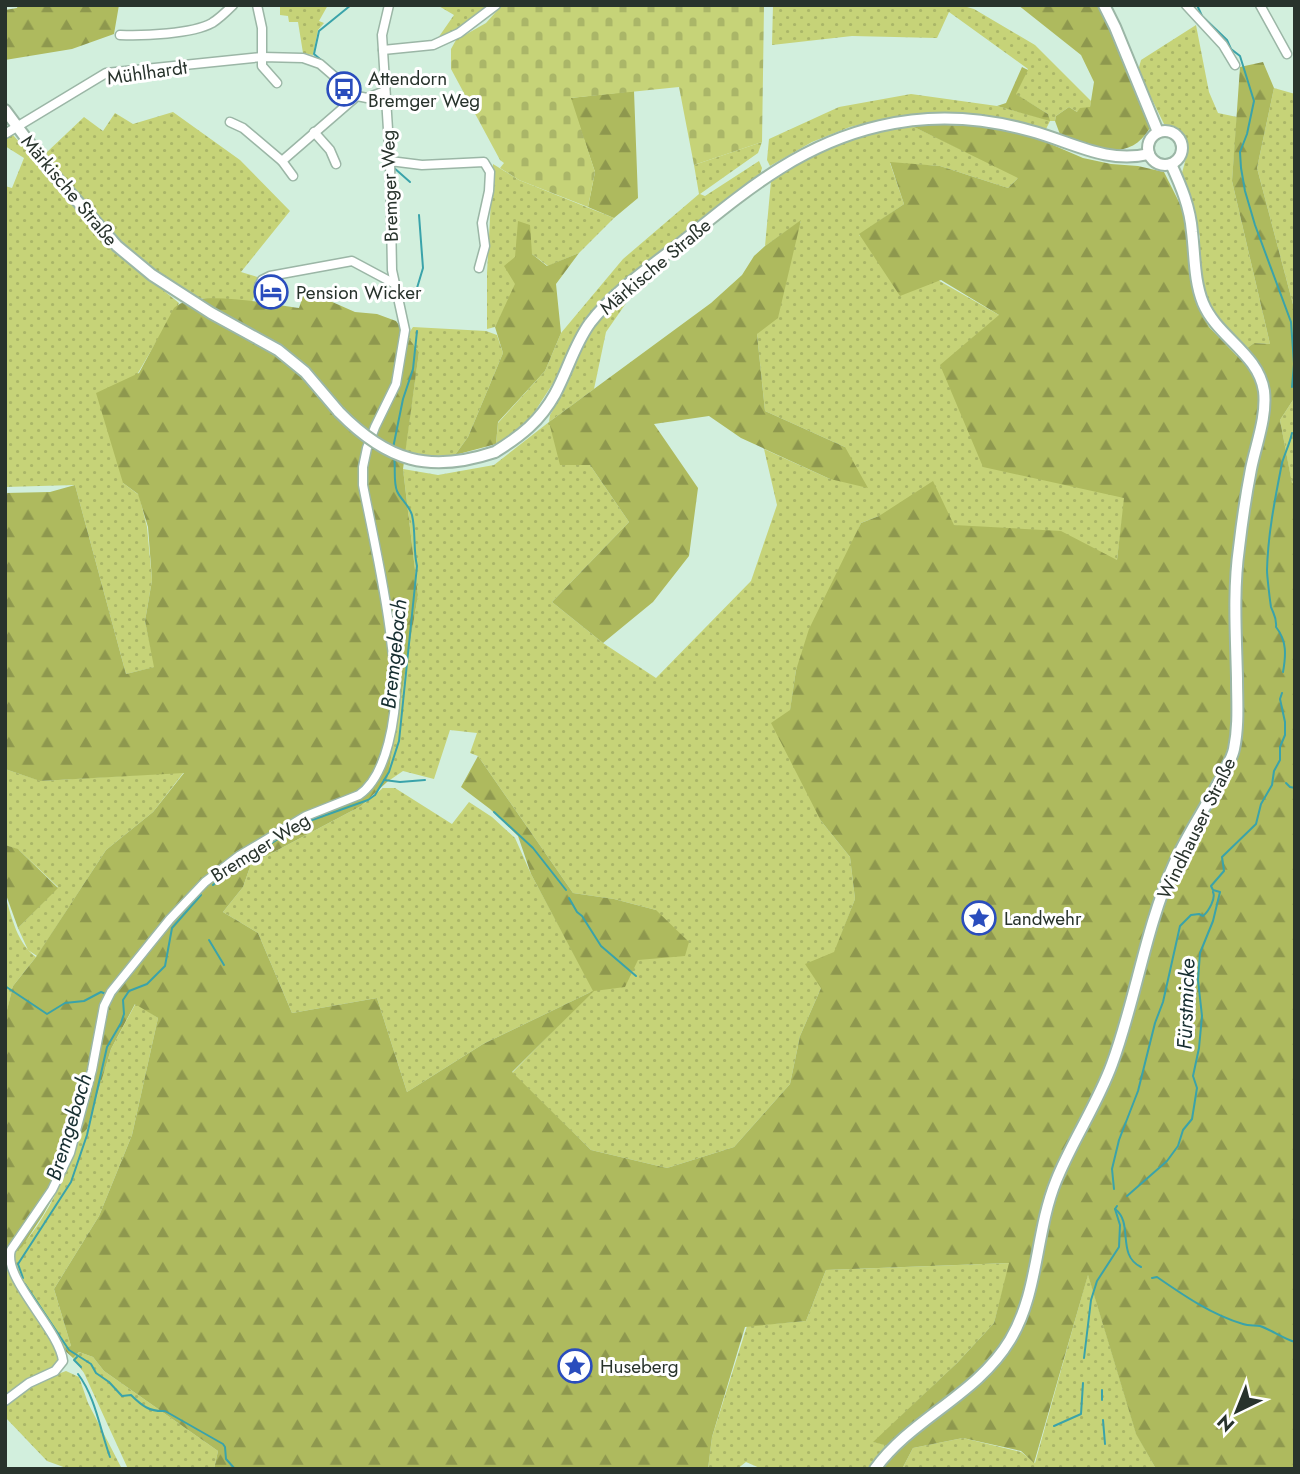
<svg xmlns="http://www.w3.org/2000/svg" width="1300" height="1474" font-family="Jost,sans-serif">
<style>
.grass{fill:url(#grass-dots)}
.forest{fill:url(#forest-firs)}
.cemetery{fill:url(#cemetery-stones)}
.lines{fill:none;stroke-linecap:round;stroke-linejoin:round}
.stream{stroke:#3aa3aa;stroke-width:2}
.street-casing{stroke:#9bb6a6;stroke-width:11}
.secondary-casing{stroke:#9bb6a6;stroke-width:14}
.street{stroke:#fff;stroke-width:8}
.secondary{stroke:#fff;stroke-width:10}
.secondary-bridge-casing{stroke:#9bb6a6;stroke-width:14;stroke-linecap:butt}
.secondary-bridge{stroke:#fff;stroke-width:10}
.labels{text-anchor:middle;stroke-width:6;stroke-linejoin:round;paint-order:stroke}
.street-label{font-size:19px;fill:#28332c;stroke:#fff}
.poi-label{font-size:19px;fill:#28332c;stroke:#fff;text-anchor:start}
.water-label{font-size:21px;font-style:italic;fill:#162e30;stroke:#fff}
</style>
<defs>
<pattern id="grass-dots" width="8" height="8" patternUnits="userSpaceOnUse" patternTransform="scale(1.75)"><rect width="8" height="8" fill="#c6d378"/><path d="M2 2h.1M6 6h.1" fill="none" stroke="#aab668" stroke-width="1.8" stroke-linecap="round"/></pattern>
<pattern id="forest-firs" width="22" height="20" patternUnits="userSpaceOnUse" patternTransform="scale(1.75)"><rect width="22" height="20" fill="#aeba5e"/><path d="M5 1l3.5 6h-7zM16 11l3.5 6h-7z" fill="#8e984e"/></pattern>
<pattern id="cemetery-stones" width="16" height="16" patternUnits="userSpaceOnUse" patternTransform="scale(1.75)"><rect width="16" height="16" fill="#c6d378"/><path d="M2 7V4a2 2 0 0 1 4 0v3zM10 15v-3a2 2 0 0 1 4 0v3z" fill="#aab668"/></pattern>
</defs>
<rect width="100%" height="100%" fill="#d2efdd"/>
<g class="grass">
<path d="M280,5H328L319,21L324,23L318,30L313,55L303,53L298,22H289L288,16L280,15Z"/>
<path d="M437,5H489L464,26L438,38L454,15Z"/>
<path d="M773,5H960L974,9L1035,45L1091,101L1090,108L1077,112L1069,107L1056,116L1055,121H1050L1045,131L937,113L892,117L850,127L812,142L770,166L767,160L769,139L839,107L911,94L997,106L1049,120L1048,114L1015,94L1028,69L949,12L937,38L852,36L772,45Z"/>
<path d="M1196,25L1209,92L1218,113L1237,117L1232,181L1270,344L1254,343L1248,348L1223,325L1205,299L1200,278V237L1192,201L1182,173L1188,150L1186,141L1180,132L1164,124L1138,71L1141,60Z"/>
<path d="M1274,88L1295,94V312L1257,168Z"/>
<path d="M173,112L240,160L290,211L241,272L261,278L252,302L196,298L153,270L117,240L79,198L46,153L84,117L103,131L115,113L133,124Z"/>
<path d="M908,124L1019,177L1008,188L940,166L890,163L904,204L859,235L999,315L1125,498L1117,560L954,525L879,516L861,523L796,670L790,711L821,821L850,857L855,899L821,988L800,1036L790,1084L734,1147L667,1168L591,1150L512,1073L591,992L483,1044L407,1092L377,998L292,1013L258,933L223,912L243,887L251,864L361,806L383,788H395L452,824L469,802L492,817L515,838L531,874L594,991L656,910L614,899L573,893L478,756L470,753L477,733L450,730L434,779L403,771L387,782L418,595L403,469L438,475L494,465L549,422L550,415L567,385L588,335L601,317L638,286L606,332L594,389L549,422L590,465L629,522L552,602L603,643L656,678L751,581L777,505L764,449L830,479L845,447L765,411L757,334L801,221L765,246L771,181C811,148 858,136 908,124Z"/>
<path d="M13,135L112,249L179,303L138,373L123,483L139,495L147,527L152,580L145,621L155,667L126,674L75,485L5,487V186L12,188L24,158L5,146V139Z"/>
<path d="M762,142L758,153L700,194L705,196L759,161L762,168L760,175L711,212L583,325L557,377L532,416L514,432L496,444L498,423L545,371L561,333L623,259L699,194L694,165Z"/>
<path d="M493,164L519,180L614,218L579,253L548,266L532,254L495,327L487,329V273Z"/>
<path d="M413,327L486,331L497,335L503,353L468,437L455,455L430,456L405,451L419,352L407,336Z"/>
<path d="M1295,397V483L1292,484L1280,420Z"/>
<path d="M5,769L41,781L184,772L153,812L106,850L37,956L28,950L18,928L58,887L19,850L5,845Z"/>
<path d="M5,895C12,918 17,943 36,957L13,986L7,1011L5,1010Z"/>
<path d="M136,1003L158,1018L132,1135L99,1216L54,1289L71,1346L62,1348L17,1276L12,1255C33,1237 50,1207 61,1182C69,1164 72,1142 87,1129L111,1049Z"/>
<path d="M1010,1263L994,1323L957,1363L874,1442L886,1445L867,1469H762L746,1462L737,1469H708L712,1437L747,1326L806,1321L826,1270Z"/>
<path d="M8,1268L56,1349L58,1361L52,1368L5,1398V1270Z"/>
<path d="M1088,1274L1136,1433L1156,1469H902L913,1448L963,1438L1021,1452L1035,1463Z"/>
<path d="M79,1352L93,1357L104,1371L218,1451L214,1469H128L84,1373L73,1358Z"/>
<path d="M66,1371L79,1377L88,1403L122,1469H69L47,1461L5,1417V1403L30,1384Z"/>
</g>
<g class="forest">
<path d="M18,5H119L114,34L72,49L5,60V10L17,8Z"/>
<path d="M1018,5H1100L1111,27L1150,128C1128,164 1095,148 1061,137L1055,121L1056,116L1069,107L1077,112L1080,108L1090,107L1094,82L1081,55Z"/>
<path d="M1263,62L1274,88L1257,168L1295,312V397L1280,420L1292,483H1295V1469H1156L1136,1434L1088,1275L1034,1463L1021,1451L963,1438L913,1448L902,1469H878L892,1447L873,1442L957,1363L994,1323L1009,1263L826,1270L806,1321L745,1327L712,1437L708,1469H214L218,1451L104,1371L93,1357L79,1352L73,1358L62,1348L71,1346L54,1289L99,1216L132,1135L158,1018L135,1004L111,1049L87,1129L79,1137L61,1183L43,1215L22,1247L12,1255L5,1270V1010H7L13,986L36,957L106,850L153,812L184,773L40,781L5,769V493L50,492L75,485L126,674L154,667L145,621L152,580L148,527L138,494L123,483L96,393L139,373L174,308C193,288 272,304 299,308L305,290L355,312L377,314L396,321L419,352L403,469L418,595L387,782L361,806L251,864L243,887L223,912L258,933L292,1013L377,998L407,1092L483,1044L593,991L531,874L518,836L490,809L461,787L478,756L573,893L614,899L656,910L689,942L685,956L638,960L625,987L594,991L512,1072L591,1150L667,1168L734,1147L790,1084L800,1036L821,988L805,964L834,952L855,899L850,857L821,821L771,723L790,710L796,670L809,629L861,523L879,516L933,481L954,525L1061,531L1117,560L1124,498L983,467L940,365L999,315L941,280L900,296L859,234L904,204L890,162L940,166L1008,188L1018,178L908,124L985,126L1039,139L1083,158L1111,164L1138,166L1164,172L1184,212L1195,300L1209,327L1237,356L1254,343L1270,344L1232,181L1240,67Z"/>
<path d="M1022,67L1028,70L1016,94L1048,114L1050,121L997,106L1006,103Z"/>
<path d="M634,91L638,198L614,218L588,207L595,172L570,98Z"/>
<path d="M801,220L778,318L757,334L765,411L845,447L868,488L830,479L741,438L709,416L654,424L698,488L689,556L653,602L603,643L552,602L629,522L590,465H560L549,422L711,303L742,275L754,256L765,246Z"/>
<path d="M518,221L530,225L532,254L547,266L579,253L556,284L561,333L545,371L498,422L496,444L455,455L468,437L503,353L495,327L515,284L504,266L515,257Z"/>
<path d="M5,845L18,849L58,888L18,928L5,892Z"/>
</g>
<path class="cemetery" d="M502,5H764L762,142L694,165L679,87L571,98L595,172L588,207L519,180L500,168L504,163L500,160L451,69V49L456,40L486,23Z"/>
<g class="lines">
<g class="stream">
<path d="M1197,5L1202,16L1227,40L1231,49L1240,56L1254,101L1247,134L1240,152L1241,168L1245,191L1255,225L1291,322L1294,364L1292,387"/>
<path d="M351,85L314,54L319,31L351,5"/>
<path d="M393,167L410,182"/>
<path d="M414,298L423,268L419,215"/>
<path d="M393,448L403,399L413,369L417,331"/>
<path d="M1283,672C1286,655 1287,641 1276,627C1277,618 1274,615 1271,607C1270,601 1267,576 1267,570C1268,533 1275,499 1282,463C1285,453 1290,443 1292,433"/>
<path d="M384,780L400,782L425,780"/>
<path d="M1286,783L1290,787L1295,788"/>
<path d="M494,812L533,848L566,890"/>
<path d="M213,885L230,870L301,824L368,800L375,795L389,772L399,741L417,566C413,549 416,532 412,515C409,505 401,500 397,491C393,481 396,467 394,457"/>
<path d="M569,898L577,912L582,916L601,946L636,976"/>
<path d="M209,940L224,965"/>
<path d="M5,986L47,1014L65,1003L84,1001L101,992L106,994"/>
<path d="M1114,1189L1112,1169L1119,1140L1138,1091L1155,1023L1163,1002L1180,926L1191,915L1199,914L1203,916C1209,911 1216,898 1213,892"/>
<path d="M1127,1196L1167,1161L1178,1146L1183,1130L1192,1119L1197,1088L1193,1076L1199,1048L1202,1016L1198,980L1200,953L1213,921L1220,892L1213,890L1211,886L1224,871L1222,857L1256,824L1261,804L1272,785L1274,771L1280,760V747L1285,735V722L1280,699L1282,693"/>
<path d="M1115,1209C1134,1223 1116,1255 1141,1267"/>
<path d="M23,1278L18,1264L71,1182L87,1135L107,1047L121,1023L124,1014L123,1000L129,991L147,984L165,966L172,928L201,895"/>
<path d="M1152,1278L1157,1277C1183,1295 1212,1315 1243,1324C1249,1326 1255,1325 1260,1326C1272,1330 1282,1338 1295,1342"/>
<path d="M25,1284L69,1350L91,1364L96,1373L109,1382L122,1396L131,1395C142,1406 150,1412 165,1411L223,1444L225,1447L226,1459L235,1469"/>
<path d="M77,1357L74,1360L81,1367"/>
<path d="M1084,1358L1091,1300L1097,1281L1119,1247L1120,1225L1115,1209L1117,1206"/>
<path d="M78,1374C96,1398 100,1430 110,1457"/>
<path d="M1102,1390V1400"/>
<path d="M1103,1420L1105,1444"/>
<path d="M1054,1426L1081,1414L1083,1383"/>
</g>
<defs>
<g id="street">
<path d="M257,5L262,28V66L277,83"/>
<path d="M1186,5L1223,45L1235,65"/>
<path d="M1260,5L1287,54"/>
<path d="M120,35C143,36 192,34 212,23C220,18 227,11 233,5"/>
<path d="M383,50L433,45L459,33L496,5"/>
<path d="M230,122L243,128L282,161L357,96"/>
<path d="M314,132L330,150L336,164"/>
<path d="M5,134L106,73L262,57L303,58L320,64L357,96L367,98L385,91"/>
<path d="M282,161L293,176"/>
<path d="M390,161L422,165L484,162L490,172L489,191L482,223L485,246L479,268"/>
<path d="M268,287L259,286L262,280L270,276L352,261L395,284"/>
<path d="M5,1401L29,1383L55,1371L63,1361C59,1329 2,1278 11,1250L52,1190L70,1153L92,1070L104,1006L111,992L170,919L205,882L239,856L306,816L359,795C388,775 396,715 396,681C396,667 392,653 391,639C385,587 373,536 363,485V467L367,448L375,427L396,384L405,330L392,270L390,161L382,35L389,5"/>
</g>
<g id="secondary">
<path d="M1104,5L1115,27L1158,132"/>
<path d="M5,110L48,168L117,246L152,275L211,313L278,350L305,372L339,412"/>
<circle cx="1165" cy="148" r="17"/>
<path d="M495,452C521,436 540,421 555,394C568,370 574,345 590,323C613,293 647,269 677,246C742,194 797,145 880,126C930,114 982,117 1031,131C1072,142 1106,164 1149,154"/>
<path d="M875,1469C912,1418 977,1395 1010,1340C1039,1292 1035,1233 1056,1181C1072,1141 1097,1105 1112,1064C1136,999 1145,929 1174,864C1187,834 1207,806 1222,776C1226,767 1232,759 1234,749C1239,725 1237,702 1237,678C1236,635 1233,590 1239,548C1242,522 1246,495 1251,469C1256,444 1267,417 1264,391C1258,353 1217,337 1203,303C1194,281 1195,256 1192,232C1190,207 1181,186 1171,164"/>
</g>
</defs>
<use href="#street" class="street-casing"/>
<use href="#secondary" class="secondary-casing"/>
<use href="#street" class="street"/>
<use href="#secondary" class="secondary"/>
<defs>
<path id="secondary-bridge" d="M339,412C387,461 429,474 495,452"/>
</defs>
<use href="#secondary-bridge" class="secondary-bridge-casing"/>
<use href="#secondary-bridge" class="secondary-bridge"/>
</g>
<defs>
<symbol id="bus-ring" viewBox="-11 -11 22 22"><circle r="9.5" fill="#fff" stroke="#2a4dbd" stroke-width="1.5"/><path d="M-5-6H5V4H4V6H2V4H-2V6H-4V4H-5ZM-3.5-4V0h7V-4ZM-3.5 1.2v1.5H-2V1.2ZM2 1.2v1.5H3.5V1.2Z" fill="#2a4dbd"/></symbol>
<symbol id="hotel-ring" viewBox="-11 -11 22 22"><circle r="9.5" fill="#fff" stroke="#2a4dbd" stroke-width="1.5"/><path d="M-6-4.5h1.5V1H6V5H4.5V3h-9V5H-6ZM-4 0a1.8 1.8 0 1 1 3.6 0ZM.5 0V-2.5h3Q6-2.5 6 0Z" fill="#2a4dbd"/></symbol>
<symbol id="sight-ring" viewBox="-11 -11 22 22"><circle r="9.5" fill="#fff" stroke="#2a4dbd" stroke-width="1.5"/><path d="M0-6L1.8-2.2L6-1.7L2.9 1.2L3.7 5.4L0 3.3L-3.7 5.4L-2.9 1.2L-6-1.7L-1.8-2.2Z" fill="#2a4dbd"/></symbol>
</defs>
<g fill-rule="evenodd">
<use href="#bus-ring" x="325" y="70" width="38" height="38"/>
<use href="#hotel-ring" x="252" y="273" width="38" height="38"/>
<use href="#sight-ring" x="960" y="899" width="38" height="38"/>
<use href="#sight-ring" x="556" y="1347" width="38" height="38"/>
</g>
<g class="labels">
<g class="street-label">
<text transform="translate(147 72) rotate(-8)" y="7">Mühlhardt</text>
<text transform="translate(389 186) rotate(-92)" y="7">Bremger Weg</text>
<text transform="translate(70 190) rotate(50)" y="7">Märkische Straße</text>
<text transform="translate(655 266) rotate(-40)" y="7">Märkische Straße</text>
<text transform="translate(1196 828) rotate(-64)" y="7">Windhauser Straße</text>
<text transform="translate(260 847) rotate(-32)" y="7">Bremger Weg</text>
</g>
<g class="poi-label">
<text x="368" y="85">Attendorn<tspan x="368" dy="22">Bremger Weg</tspan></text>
<text x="296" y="299">Pension Wicker</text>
<text x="1004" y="925">Landwehr</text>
<text x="600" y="1373">Huseberg</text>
</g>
<g class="water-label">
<text transform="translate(394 654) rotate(-84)" y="7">Bremgebach</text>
<text transform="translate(1186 1004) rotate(-88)" y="7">Fürstmicke</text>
<text transform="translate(69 1127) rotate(-73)" y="7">Bremgebach</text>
</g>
</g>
<rect width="1300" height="1474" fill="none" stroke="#28332c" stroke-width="14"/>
<g transform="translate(1237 1411) rotate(223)" stroke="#ffffff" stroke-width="5" paint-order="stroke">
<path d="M0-5L12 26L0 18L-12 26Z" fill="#28332c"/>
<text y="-10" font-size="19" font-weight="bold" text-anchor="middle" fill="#28332c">N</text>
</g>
</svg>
